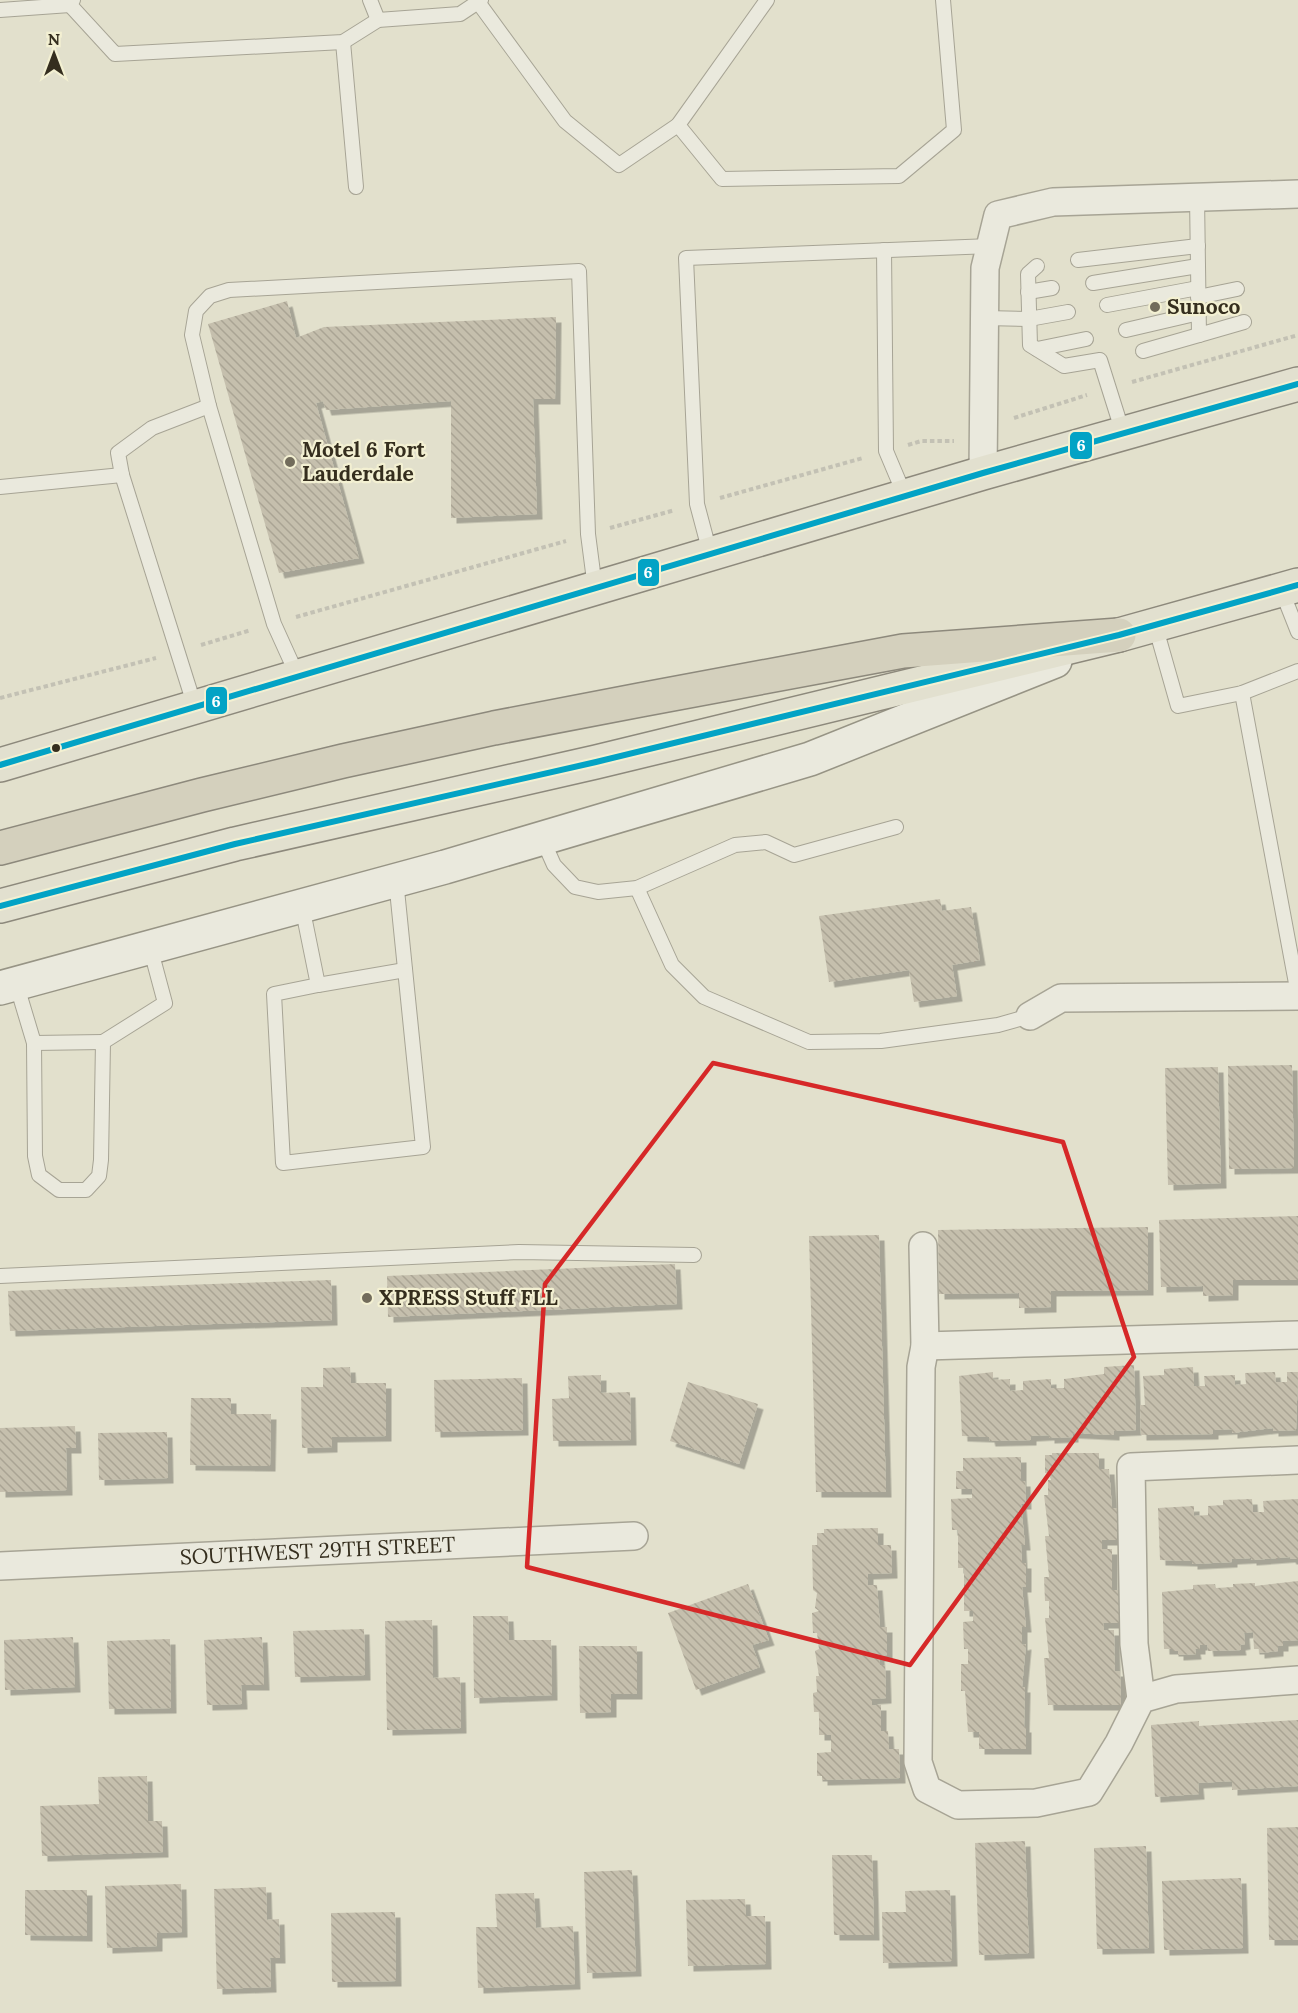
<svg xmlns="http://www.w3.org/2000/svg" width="1298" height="2013" font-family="Lora,serif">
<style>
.building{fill:url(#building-back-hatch);filter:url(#shadow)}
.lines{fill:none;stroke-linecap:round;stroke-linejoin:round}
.service-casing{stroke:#a7a495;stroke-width:16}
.minor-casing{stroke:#a7a495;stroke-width:30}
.secondary-casing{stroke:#979485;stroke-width:36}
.primary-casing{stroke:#8d897c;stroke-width:36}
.motorway-casing{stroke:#8d897c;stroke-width:36}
.path{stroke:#c3c1b4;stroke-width:4;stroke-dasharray:4.5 3;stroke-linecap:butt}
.service{stroke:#eae9dd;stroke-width:14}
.minor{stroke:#eae9dd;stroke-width:27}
.secondary{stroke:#eae9dd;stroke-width:33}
.primary{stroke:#e2e0cf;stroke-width:33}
.motorway{stroke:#d4d0bd;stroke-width:33}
.bus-1-casing{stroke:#f3f0d2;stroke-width:10}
.bus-1{stroke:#03a3c5;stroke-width:6}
.marked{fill:none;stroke:#d62828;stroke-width:4.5;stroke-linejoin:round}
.poi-dot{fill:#726c5b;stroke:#f3f0d2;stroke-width:2}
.bus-dot{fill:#352e1e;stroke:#f3f0d2;stroke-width:2}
.labels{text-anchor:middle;stroke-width:4.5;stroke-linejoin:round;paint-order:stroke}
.poi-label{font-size:21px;font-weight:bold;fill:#352e1e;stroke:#f3f0d2;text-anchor:start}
.street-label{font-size:21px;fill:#352e1e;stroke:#f3f0d2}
.line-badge{stroke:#f3f0d2;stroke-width:2}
.badge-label{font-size:16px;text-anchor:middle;font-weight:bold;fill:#fff}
</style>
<defs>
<pattern id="building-back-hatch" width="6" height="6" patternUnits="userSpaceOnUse" patternTransform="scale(1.5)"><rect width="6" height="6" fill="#c5bfad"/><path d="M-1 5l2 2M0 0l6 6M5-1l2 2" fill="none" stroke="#aaa494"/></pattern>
<filter id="shadow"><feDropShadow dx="5.5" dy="5.5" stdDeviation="0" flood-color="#0004"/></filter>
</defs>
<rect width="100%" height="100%" fill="#e2e0cc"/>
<g class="building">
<path d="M287,301L296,338L324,327L556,317L555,399H533L537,514L451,518V401L326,410L323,401L316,403L359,558L279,573L208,324Z"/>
<path d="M940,899L942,911L971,907L980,960L952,965L957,996L914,1002L909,970L829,982L819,916Z"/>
<path d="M1292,1065L1294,1168L1229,1169L1228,1066Z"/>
<path d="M1218,1067L1221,1183L1168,1185L1165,1068Z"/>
<path d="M1298,1216V1280H1233V1295L1203,1296V1286L1161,1287L1159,1220Z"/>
<path d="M1148,1227V1290L1051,1291V1307L1019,1308V1293L939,1294L938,1230Z"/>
<path d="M879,1235L886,1492H816L809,1236Z"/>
<path d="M675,1264L677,1304L388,1317L387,1276Z"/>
<path d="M331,1280L332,1320L10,1331L8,1291Z"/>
<path d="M1134,1365L1136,1430L1114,1431V1435L1073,1433V1437L1049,1438V1435L1031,1436V1440L990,1441L989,1437L962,1436L959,1376L993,1372V1380L1010,1379V1391L1023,1390V1381L1051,1379V1388H1064V1379L1104,1374V1367Z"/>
<path d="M350,1367L351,1383H386V1436L332,1437V1447L302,1448L301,1387H323V1368Z"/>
<path d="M1193,1367L1194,1386H1205L1204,1376L1235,1375V1385L1246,1384L1245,1373L1275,1372L1276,1382H1287V1372H1298L1296,1430L1273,1431V1428L1232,1433V1429L1213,1430V1434L1141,1435L1140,1405H1145L1143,1376L1164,1375V1369Z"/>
<path d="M601,1375V1393L630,1392L631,1440L553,1441L552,1399L569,1398L568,1376Z"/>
<path d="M522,1378L523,1430L435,1432L434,1380Z"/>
<path d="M688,1382L758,1404L739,1464L670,1441Z"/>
<path d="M191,1398H231V1414H271L270,1466L190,1465Z"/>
<path d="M75,1426L76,1448H66L67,1490L0,1492V1428Z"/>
<path d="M167,1432L168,1478L99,1480L98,1433Z"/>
<path d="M1052,1453H1099V1469H1109L1112,1508H1117V1540H1102V1549H1112V1590H1119V1623H1103L1104,1630H1114L1115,1671H1120L1121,1705H1048L1044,1658H1049L1045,1618H1049V1601H1045L1044,1577H1049L1045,1536H1049L1044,1495H1048V1480H1051V1473H1045V1455H1052Z"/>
<path d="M1021,1457V1481H1025L1026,1504H1021L1025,1545H1021L1022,1563H1026V1587H1022L1026,1627H1022V1645L1026,1644L1022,1687H1025L1024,1727H1026V1749H979V1732H968L965,1691H961V1664H968V1649H964L963,1622L973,1621V1611H964V1568H958V1530H952L951,1499L972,1498V1489H956V1471H963V1458Z"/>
<path d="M1252,1499L1253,1512H1264L1263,1501L1298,1499V1559H1291L1290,1557L1251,1560V1558L1232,1559V1562L1192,1564V1561L1160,1560L1158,1508L1194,1506V1516L1208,1515V1506L1223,1505V1500Z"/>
<path d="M878,1528V1545H891L892,1573L868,1574V1585H877L880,1627H887V1655L879,1656L880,1665H885L886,1698L872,1699V1705H881V1731H888L889,1749H899L900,1778L822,1780V1776H817V1753L831,1752V1735H819V1712H814L813,1693L817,1692L816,1676H819L815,1651L819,1649L817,1633H813L812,1613L819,1611L815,1608L817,1593L813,1590L812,1545H817V1533H824V1529Z"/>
<path d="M1298,1581V1640L1283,1641V1646H1278V1651L1259,1653V1649H1254L1253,1632L1244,1633L1245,1644L1240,1645L1241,1650L1208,1651L1207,1645H1200V1649H1195L1196,1654L1178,1655V1651H1173V1649H1164L1162,1592L1193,1589V1585L1215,1584L1216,1588L1233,1587V1584L1255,1583V1586Z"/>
<path d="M748,1584L769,1640L752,1645L760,1667L696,1690L668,1613Z"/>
<path d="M473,1616H508L509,1640H551L552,1695L474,1698Z"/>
<path d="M432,1620L433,1678L460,1677L461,1728L387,1730L385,1621Z"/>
<path d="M364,1629L365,1675L295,1677L293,1631Z"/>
<path d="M73,1637L75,1687L5,1690L4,1640Z"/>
<path d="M262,1637L264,1685H241L242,1704L207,1705L204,1640Z"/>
<path d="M170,1639L171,1708L109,1709L107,1641Z"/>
<path d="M579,1646H637V1694H611V1712L580,1713Z"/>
<path d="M1298,1720V1786L1232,1790V1781L1198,1783L1199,1794L1155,1797L1151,1725L1199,1721V1726Z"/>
<path d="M147,1776L148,1821H162L163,1852L42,1856L40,1806L99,1804L98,1777Z"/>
<path d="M1298,1827V1940H1269L1267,1828Z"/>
<path d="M1025,1841L1029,1953L979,1955L975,1843Z"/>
<path d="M1146,1846L1149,1948L1097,1949L1094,1848Z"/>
<path d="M832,1855H872L874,1935H834Z"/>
<path d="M632,1870L636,1971L587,1973L584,1872Z"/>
<path d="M1241,1878L1243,1948L1164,1950L1162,1881Z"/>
<path d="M181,1884L182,1932L157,1933V1946L107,1948L105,1886Z"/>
<path d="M266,1887L267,1920L279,1919L280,1958H270L271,1987L217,1989L214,1889Z"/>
<path d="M25,1890H87V1936L25,1935Z"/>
<path d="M950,1890L952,1961L883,1963L882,1912H906L905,1891Z"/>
<path d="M534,1893L536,1928L573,1926L575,1984L478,1988L476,1927H497L495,1894Z"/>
<path d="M745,1899L746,1916H765L766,1964L688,1966L686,1900Z"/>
<path d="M395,1912L396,1981L332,1982L331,1913Z"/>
</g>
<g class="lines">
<defs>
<g id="service">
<path d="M370,0L378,20"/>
<path d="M767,0L678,125L722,179L899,176L954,130L943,0"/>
<path d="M478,2L565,121L619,165L678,125"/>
<path d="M70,5L115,54L343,42L378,20L460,14L481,0"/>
<path d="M0,10L70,5L73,0"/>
<path d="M343,42L356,187"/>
<path d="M1197,197L1199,335L1244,322"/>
<path d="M884,250L886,451L905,496"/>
<path d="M1078,260L1198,246"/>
<path d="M1037,266L1028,274L1030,345L1064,366L1100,360L1123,433"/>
<path d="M1093,283L1198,266"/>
<path d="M1028,292L1052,288"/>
<path d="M1198,297L1237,289"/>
<path d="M1107,305L1198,288"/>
<path d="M985,318L1029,319L1068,312"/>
<path d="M1126,330L1199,313"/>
<path d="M1037,349L1086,339"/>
<path d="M1143,351L1199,335"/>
<path d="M0,487L122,475"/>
<path d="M710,553L697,504L686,258L991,246"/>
<path d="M1281,589L1298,632"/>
<path d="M1155,625L1178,706L1242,693L1298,671"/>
<path d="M298,677L274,624L209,406L192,335L196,311L210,296L229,290L579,271L588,534L595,588"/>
<path d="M1242,693L1298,994"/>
<path d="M195,707L122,475L118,453L152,428L209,406"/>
<path d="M542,838L554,865L575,887L598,892L637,888L735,845L766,842L794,855L896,827"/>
<path d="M637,888L672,965L704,997L809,1042L881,1041L998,1025L1030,1016"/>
<path d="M302,906L318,985L274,994L283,1163L423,1147L396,880"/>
<path d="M16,983L34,1043L35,1156L39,1175L59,1190H86L99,1176L101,1160L103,1042L165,1003L150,947"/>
<path d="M318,985L405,970"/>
<path d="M34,1043L103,1042"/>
<path d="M0,1276L519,1252L694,1255"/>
</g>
<g id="minor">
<path d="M983,473L985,268L998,215L1053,202L1298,194"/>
<path d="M1030,1016L1061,998L1298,996"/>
<path d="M923,1246L925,1346L921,1367L918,1762L927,1789L958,1805L1036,1803L1089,1792L1119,1743L1141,1699L1176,1689L1298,1680"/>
<path d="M925,1346L1298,1335"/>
<path id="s1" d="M0,1566L634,1536"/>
<path d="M1141,1699L1134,1644L1131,1467L1298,1460"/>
</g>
<path id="secondary" d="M0,988L445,867L810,759L1055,661"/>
<g id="primary">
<path d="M0,765L983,473L1298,384"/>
<path d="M0,906L235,844L596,762L1119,635L1298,585"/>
</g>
<path id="motorway" d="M0,848L202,795L343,761L494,728L640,700L903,651L1119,635"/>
</defs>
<use href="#service" class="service-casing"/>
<use href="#minor" class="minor-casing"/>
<use href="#secondary" class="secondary-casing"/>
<use href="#primary" class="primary-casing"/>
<use href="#motorway" class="motorway-casing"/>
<g class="path">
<path d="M1132,382L1298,335"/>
<path d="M1014,418L1087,395"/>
<path d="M908,445L921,441H954"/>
<path d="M720,498L863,458"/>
<path d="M610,528L675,510"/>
<path d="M296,617L566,541"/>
<path d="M201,645L251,630"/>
<path d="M0,698L156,658"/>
</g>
<use href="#service" class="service"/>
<use href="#minor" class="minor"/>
<use href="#secondary" class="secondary"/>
<use href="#primary" class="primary"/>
<use href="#motorway" class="motorway"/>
<defs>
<g id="bus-1">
<path d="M0,765L983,473L1298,384"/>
<path d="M0,906L235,844L596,762L1119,635L1298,585"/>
</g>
</defs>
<use href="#bus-1" class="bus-1-casing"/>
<use href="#bus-1" class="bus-1"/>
</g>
<path class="marked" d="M713,1063L1063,1142L1134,1357L910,1665L527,1567L545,1284Z"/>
<g class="poi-dot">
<circle cx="1155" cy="307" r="6"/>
<circle cx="290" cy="462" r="6"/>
<circle cx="367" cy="1298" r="6"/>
</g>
<circle class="bus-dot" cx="56" cy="748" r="5"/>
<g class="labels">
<g class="poi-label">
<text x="1167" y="314">Sunoco</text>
<text x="302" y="457">Motel 6 Fort<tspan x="302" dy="24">Lauderdale</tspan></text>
<text x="379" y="1305">XPRESS Stuff FLL</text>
</g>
<g class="street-label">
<text dy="7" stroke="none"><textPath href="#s1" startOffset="318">SOUTHWEST 29TH STREET</textPath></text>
</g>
</g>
<g class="line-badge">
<rect x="1069" y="431" width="24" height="29" rx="6" fill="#03a3c5"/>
<rect x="637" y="558" width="23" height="29" rx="6" fill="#03a3c5"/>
<rect x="205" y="686" width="23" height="29" rx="6" fill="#03a3c5"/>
</g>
<g class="badge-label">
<text x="1081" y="451">6</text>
<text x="648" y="578">6</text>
<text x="216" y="707">6</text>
</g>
<g transform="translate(54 54)" stroke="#f3f0d2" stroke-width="4.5" paint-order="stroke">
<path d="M0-4.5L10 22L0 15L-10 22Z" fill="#352e1e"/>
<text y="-9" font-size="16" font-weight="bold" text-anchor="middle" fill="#352e1e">N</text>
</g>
</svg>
